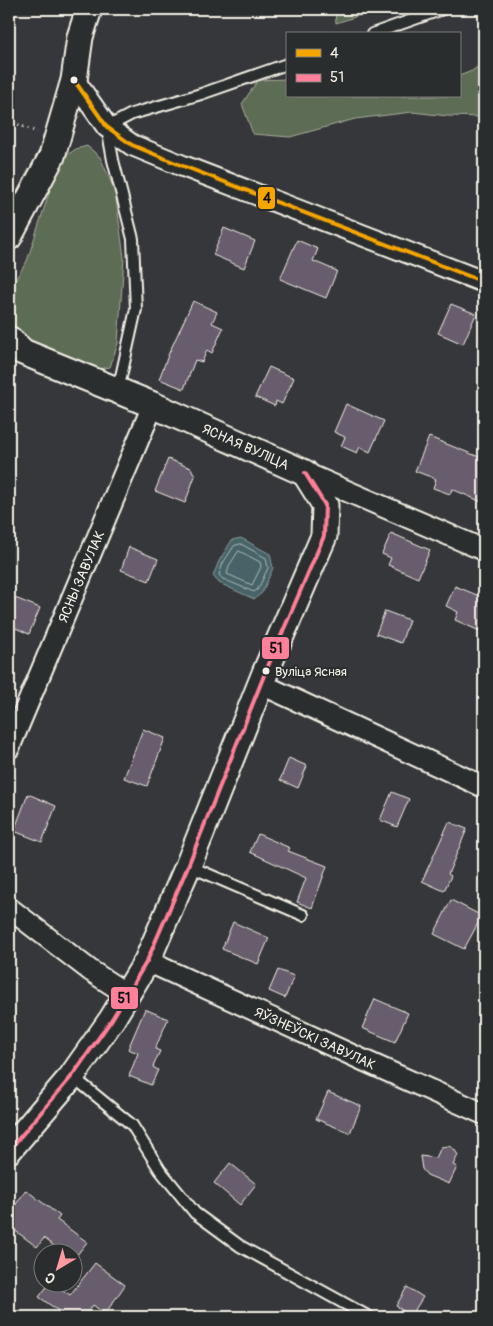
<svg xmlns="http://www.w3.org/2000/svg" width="493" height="1326" font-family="Pangolin,sans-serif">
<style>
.green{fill:#5d6c54;stroke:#a8ae9e}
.water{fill:#466467;stroke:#8c9c9b}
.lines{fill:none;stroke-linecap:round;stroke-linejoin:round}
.shore{stroke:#aeb9b4;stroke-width:1}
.building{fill:#685d6c;stroke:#f4f1e8}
.service-casing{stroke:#f4f1e8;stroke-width:14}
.minor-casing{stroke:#f4f1e8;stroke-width:24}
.tertiary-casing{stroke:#f4f1e8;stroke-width:29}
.path{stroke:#f4f1e8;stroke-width:3;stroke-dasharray:1 4;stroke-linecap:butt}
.service{stroke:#2a2d2e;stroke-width:10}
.minor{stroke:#2a2d2e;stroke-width:20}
.tertiary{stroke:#2a2d2e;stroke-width:25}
.bus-1-casing{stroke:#2a2d2e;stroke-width:8}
.bus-2-casing{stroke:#2a2d2e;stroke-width:8}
.bus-1{stroke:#f7a600;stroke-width:4}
.bus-2{stroke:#ff8098;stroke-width:4}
.bus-dot{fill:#f4f1e8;stroke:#2a2d2e;stroke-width:2}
.labels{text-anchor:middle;stroke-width:4;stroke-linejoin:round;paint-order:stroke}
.bus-label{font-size:13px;fill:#f4f1e8;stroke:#2a2d2e;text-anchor:start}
.street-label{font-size:14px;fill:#f4f1e8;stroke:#2a2d2e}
.line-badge{stroke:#2a2d2e;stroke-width:2}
.pale-badge-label{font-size:14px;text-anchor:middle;font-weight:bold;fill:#111}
</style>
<rect width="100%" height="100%" fill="#36373a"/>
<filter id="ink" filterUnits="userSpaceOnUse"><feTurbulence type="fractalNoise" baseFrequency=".02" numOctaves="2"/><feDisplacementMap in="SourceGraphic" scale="10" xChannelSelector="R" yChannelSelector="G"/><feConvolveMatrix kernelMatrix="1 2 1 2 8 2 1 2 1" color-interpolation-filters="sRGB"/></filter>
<g filter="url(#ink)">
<g class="green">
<path d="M335,9H379L336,23Z"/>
<path d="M484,62V117L448,116L412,112L355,119L290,137L253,134L242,104L258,80L287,79V96H459V76L472,71Z"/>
<path d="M87,146L100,157L115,191L124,258L118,343L110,367L94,370L20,338L10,327L9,319V299L12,285L27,261L51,187L64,157L76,149Z"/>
</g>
<path class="water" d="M241,538L270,554L273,568L262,593L254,599L219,583L213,576L219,561L232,540Z"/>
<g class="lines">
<g class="shore">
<path d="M241,544L266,558L268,568L258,589L254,592L223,579L219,575L223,563L234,546Z"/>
<path d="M239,551L260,562L261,567L252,585L227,574L229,566Z"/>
</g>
</g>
<g class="building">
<path d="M224,228L255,241L244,268L213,255Z"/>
<path d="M297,240L318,249L313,261L337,271L326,298L280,279Z"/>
<path d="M193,301L217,312L212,323L223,328L212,353L207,350L202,362L195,360L184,389L159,379L169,353Z"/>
<path d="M451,304L476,314L463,344L438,333Z"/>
<path d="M269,367L294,378L282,404L276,401L275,406L255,397Z"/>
<path d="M346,404L384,421L370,452L360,447L357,453L341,446L345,437L334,432Z"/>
<path d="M429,437L484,459V503L452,489L450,494L433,488L436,479L415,471Z"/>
<path d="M168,459L191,468L195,476L185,503L155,491Z"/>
<path d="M391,533L430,550L418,578L388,565L391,558L382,554Z"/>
<path d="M129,547L158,559L149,581L121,570Z"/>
<path d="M455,586L484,598V633L455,620L458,612L446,606Z"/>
<path d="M15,598L40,608L29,634L9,625V612Z"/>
<path d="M385,611L409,620L401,643L376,634Z"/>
<path d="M143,729L165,738L147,786L124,778Z"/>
<path d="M289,758L307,766L298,788L280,780Z"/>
<path d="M392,792L409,799L397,827L380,820Z"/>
<path d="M28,794L56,806L42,842L14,831Z"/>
<path d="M449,822L467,829L448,874L451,876L444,891L422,881Z"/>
<path d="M258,834L290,848L288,851L327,866L312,908L297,902L306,878L250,852Z"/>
<path d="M451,900L482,916L464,949L434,934Z"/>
<path d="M233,922L269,938L258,964L222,949Z"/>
<path d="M278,970L294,976L285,998L269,991Z"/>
<path d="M375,999L408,1013L395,1042L362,1028Z"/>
<path d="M145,1009L168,1019L155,1049L160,1051L153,1067L158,1070L151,1085L129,1076L138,1053L128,1049Z"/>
<path d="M328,1092L361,1106L350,1133L316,1119Z"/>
<path d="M449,1146L454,1149L458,1155L453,1165L457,1167L449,1184L427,1175L422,1169L420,1156L436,1158L441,1147Z"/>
<path d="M230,1163L256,1184L240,1205L214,1183Z"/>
<path d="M26,1190L60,1216L57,1220L87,1242L73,1260L72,1254H64L44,1238L37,1247L9,1226V1214Z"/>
<path d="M95,1263L125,1285L105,1314L93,1305L84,1317H67L39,1297L49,1284H54L70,1295Z"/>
<path d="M407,1287L423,1297L411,1316L396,1306Z"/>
</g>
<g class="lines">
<defs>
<g id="service">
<path d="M372,34L443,9"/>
<path d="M118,390L136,309L133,239L113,160L107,127L132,114L201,94L287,64"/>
<path d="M189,866L303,915"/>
<path d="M72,1076L132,1125L160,1170L195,1213L240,1246L369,1317"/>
<path d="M9,1316L11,1317"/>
</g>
<g id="minor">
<path d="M74,80L107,127L132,145L183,166L484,282"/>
<path d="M305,473L484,550"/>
<path d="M261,684L484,787"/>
<path id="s1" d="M9,748L153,405"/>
<path d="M9,908L91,971L128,995"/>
<path id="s2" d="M147,961L365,1061L484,1114"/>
</g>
<g id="tertiary">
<path d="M9,237L52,156L74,80L80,37L89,9"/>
<path id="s3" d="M9,339L23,352L153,405L305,473L325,505L324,536L265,673L188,866L147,961L112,1019L72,1076L9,1150"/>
</g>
</defs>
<use href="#service" class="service-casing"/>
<use href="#minor" class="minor-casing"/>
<use href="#tertiary" class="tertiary-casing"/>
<path class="path" d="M9,121L37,132"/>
<use href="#service" class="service"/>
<use href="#minor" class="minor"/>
<use href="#tertiary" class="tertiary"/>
<defs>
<path id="bus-1" d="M74,80L107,127L132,145L183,166L484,282"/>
<path id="bus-2" d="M9,1150L72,1076L112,1019L147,961L188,866L265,673L324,536L325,505L305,473"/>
</defs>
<use href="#bus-1" class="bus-1-casing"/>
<use href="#bus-2" class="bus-2-casing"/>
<use href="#bus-1" class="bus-1"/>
<use href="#bus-2" class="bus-2"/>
</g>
</g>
<g class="bus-dot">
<circle cx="74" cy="80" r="4.5"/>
<circle cx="266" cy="671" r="4.5"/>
</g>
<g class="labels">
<g class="bus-label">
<text x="275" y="676">Вуліца Ясная</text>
</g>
<g class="street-label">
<text dy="5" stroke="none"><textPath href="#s3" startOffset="261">ЯСНАЯ ВУЛІЦА</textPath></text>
<text dy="5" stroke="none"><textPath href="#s1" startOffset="186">ЯСНЫ ЗАВУЛАК</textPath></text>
<text dy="5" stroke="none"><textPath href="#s2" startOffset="185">ЯЎЗНЕЎСКІ ЗАВУЛАК</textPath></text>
</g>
</g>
<g class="line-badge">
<rect x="257" y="186" width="19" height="24" rx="5" fill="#f7a600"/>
<rect x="261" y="636" width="29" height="24" rx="5" fill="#ff8098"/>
<rect x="110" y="986" width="29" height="24" rx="5" fill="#ff8098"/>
</g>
<g class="pale-badge-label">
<text x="267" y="203">4</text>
<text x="276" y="653">51</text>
<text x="124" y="1003">51</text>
</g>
<rect width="493" height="1326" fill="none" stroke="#2a2d2e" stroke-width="30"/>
<rect x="15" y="15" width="463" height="1296" fill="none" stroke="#f4f1e8" stroke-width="2" filter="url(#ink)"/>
<rect x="286" y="32" width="175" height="65" fill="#2a2d2e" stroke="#7b7b78"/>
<rect x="296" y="49" width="25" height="8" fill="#f7a600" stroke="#7b7b78"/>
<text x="330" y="58" font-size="15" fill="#f4f1e8">4</text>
<rect x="296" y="74" width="25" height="8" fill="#ff8098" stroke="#7b7b78"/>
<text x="330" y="82" font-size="15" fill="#f4f1e8">51</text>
<g transform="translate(58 1268) rotate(218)"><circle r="24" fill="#2a2d2e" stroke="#7b7b78"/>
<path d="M0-4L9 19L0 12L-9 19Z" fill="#ff9aa2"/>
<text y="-8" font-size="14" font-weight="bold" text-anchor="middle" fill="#f4f1e8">С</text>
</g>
</svg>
